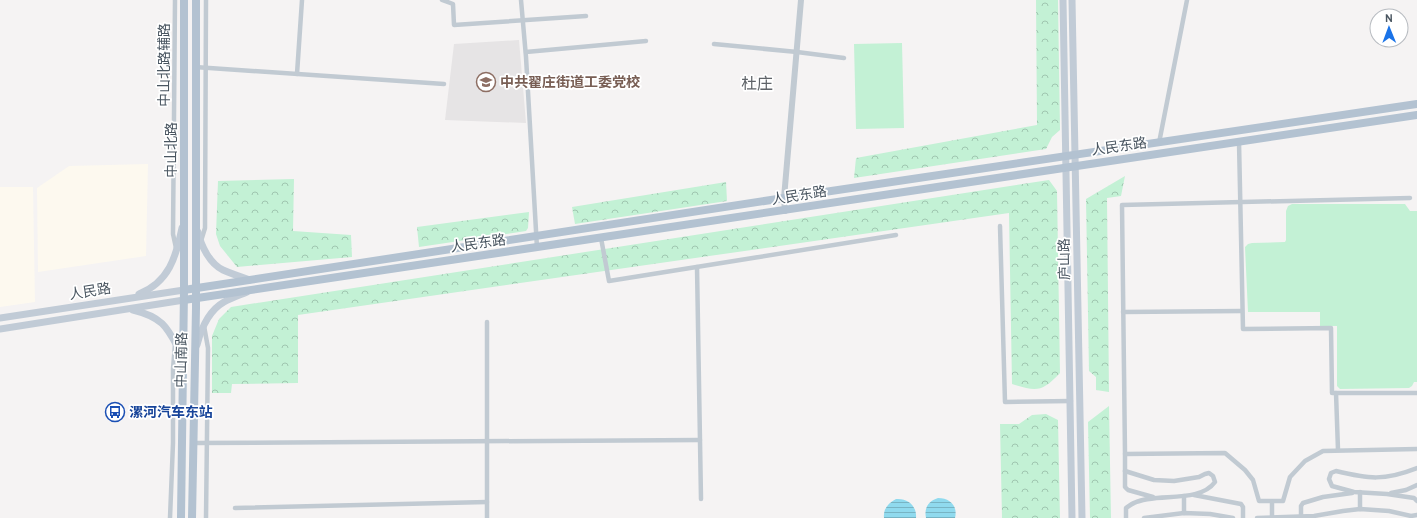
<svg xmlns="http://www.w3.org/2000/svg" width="1417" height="518" font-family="Overpass,'Noto Sans SC',sans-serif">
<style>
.commercial{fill:#fdf9ef}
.education{fill:#e6e4e5}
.grass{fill:#c3f1d5}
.forest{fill:url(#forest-crowns)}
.water{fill:url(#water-rules)}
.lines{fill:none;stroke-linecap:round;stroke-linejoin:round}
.minor{stroke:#c1cad2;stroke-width:4.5}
.tertiary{stroke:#c1cad2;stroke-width:6}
.secondary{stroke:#c1cbd6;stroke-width:7}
.primary{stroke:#b3c2d1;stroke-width:8}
.labels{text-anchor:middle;stroke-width:3.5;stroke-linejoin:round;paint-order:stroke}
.street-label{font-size:14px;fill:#4a5661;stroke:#fff}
.education-label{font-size:14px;font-weight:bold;fill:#785e54;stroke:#fff;text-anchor:start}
.transit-label{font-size:14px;font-weight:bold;fill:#164399;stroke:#fff;text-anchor:start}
.quarter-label{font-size:16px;fill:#5f6368;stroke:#fff}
</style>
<defs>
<pattern id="forest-crowns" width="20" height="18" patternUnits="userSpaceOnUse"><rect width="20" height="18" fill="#c3f1d5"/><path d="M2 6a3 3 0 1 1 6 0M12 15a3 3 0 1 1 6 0" fill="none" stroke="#a0c6b0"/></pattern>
<pattern id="water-rules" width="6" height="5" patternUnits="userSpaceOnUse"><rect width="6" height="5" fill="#90daee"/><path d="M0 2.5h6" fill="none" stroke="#78b4c4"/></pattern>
</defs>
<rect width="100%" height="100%" fill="#f5f3f3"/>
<g class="commercial">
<path d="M148,164L146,256L38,272L37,188L69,166Z"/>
<path d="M0,187H33L35,302L0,307Z"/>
</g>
<path class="education" d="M519,40L526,123L445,120L454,44Z"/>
<g class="grass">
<path d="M902,43L904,128L856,129L854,44Z"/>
<path d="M1292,204H1405L1410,211H1417V382H1414L1412,386L1409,388L1340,389L1337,386V326H1320V312H1248L1245,247L1248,244L1252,243L1285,242L1286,240V211L1288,206Z"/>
</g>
<g class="forest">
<path d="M1036,0H1058L1060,130L1052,137L1046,149L854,178L856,158L1037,125Z"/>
<path d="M1125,176L1121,196L1107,198L1109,392L1096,390V377L1089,371L1086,199Z"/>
<path d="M294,179L293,231L351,235L352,257L237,267L220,246L216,234L218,181Z"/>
<path d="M1049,180L1057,191L1060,373C1042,392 1037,392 1012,384L1009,213L298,315V383L232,384L231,393H212V336L219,319L231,307Z"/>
<path d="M726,182L727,201L575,224L572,207Z"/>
<path d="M529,212L528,228L526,231L419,247L417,227Z"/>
<path d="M1109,406L1111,518H1090L1088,422Z"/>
<path d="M1046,414L1058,420L1060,518H1002L1000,424H1019L1032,415Z"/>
</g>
<g class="water">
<path d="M938,498C950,498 958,506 955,518H926C924,508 928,501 938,498Z"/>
<path d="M896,499C908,498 917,506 916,518H884C883,509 888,503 896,499Z"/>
</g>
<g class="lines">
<g class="minor">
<path d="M175,0L173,234L176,248"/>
<path d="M442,0L453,4L454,25L586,16"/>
<path d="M521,0L526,57L537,248"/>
<path d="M714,44L797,52L844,58"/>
<path d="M526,52L646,41"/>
<path d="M195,67L444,84"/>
<path d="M297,74L302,0"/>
<path d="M1239,142L1243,329L1331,328L1332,393H1336"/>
<path d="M1159,143L1187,0"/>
<path d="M1410,198L1122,205L1125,454L1225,453L1245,470L1253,480L1259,501H1283L1290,477L1305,461L1323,451L1417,449"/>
<path d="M1000,226L1005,402L1071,401"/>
<path d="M601,238L609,281L896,235"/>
<path d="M201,241L205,228L206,0"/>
<path d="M697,267L701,499"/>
<path d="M1123,312L1242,311"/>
<path d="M487,322V518"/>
<path d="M204,326L208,348L206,518"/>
<path d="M193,443L700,440"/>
<path d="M1338,450L1336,393H1417"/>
<path d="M1125,454V487L1128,490L1153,497"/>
<path d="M1417,468C1384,481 1369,479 1336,471L1331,473L1329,479L1332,486L1354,492L1387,494L1414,498L1417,501"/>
<path d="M1125,471L1154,480L1174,481L1199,477L1205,474L1209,473L1213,476L1215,482C1199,504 1156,492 1134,503C1131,504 1128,507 1126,508V518"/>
<path d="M1360,492V509"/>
<path d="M1391,493L1406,490L1417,485"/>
<path d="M1194,495L1241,504L1243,507V518"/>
<path d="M1272,502V518"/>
<path d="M235,508L487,502"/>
<path d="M1184,513V496"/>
<path d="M1301,517V506L1303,503L1323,497L1352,493"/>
<path d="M170,518L173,443V369L175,344"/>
<path d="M1144,518L1184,513L1210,514L1233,518"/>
<path d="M1257,518L1314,516L1343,511L1360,509L1389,511L1411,516L1417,515"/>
</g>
<path class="tertiary" d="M785,211L784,198L801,0"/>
<g class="secondary">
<path d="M1063,0L1072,518"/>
<path d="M1072,0L1082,518"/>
<path d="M198,232C201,246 210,264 223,270C232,274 241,277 250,280"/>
<path d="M139,294C169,282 176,257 182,228"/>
<path d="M133,310C166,318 168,330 183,357"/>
<path d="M0,318L184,290"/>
<path d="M0,329L184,300"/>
<path d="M197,345C201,329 208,311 224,302C231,298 240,295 247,292"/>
</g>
<g class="primary">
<path d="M184,290L784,198L1417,104"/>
<path d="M184,300L1417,115"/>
<path d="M181,518L184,290V0"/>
<path d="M192,518L196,308V0"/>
</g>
</g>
<defs>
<symbol id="school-ring" viewBox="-11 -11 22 22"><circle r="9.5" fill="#fff" stroke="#8d6e63" stroke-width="1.5"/><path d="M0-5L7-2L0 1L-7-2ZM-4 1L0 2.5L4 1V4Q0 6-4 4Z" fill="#8d6e63"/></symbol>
<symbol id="bus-ring" viewBox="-11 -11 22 22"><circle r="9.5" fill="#fff" stroke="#1a4fb4" stroke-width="1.5"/><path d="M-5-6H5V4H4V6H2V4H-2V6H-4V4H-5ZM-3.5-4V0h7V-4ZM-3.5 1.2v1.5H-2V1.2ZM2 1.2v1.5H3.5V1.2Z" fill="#1a4fb4"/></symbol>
</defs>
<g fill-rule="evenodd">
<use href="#school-ring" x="475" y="71" width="22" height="22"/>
<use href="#bus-ring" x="104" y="401" width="22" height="22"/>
</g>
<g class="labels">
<g class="street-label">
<text transform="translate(164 65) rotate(-90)" y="5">中山北路辅路</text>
<text transform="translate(1119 146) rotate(-8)" y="5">人民东路</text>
<text transform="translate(171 150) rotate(-90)" y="5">中山北路</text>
<text transform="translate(799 195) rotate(-9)" y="5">人民东路</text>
<text transform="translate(478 243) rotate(-8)" y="5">人民东路</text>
<text transform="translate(1064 259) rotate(-91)" y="5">庐山路</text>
<text transform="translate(90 291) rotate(-9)" y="5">人民路</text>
<text transform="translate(181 360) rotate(-89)" y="5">中山南路</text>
</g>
<g class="education-label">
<text x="500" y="87">中共翟庄街道工委党校</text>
</g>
<g class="transit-label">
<text x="129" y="417">漯河汽车东站</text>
</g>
<g class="quarter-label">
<text x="757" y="89">杜庄</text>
</g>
</g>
<g transform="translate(1389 28) rotate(359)"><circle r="19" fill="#ffffff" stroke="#b7bbc0"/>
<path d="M0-3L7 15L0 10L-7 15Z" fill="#1a73e8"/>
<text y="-6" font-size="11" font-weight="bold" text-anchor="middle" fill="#4a5661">N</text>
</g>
</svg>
